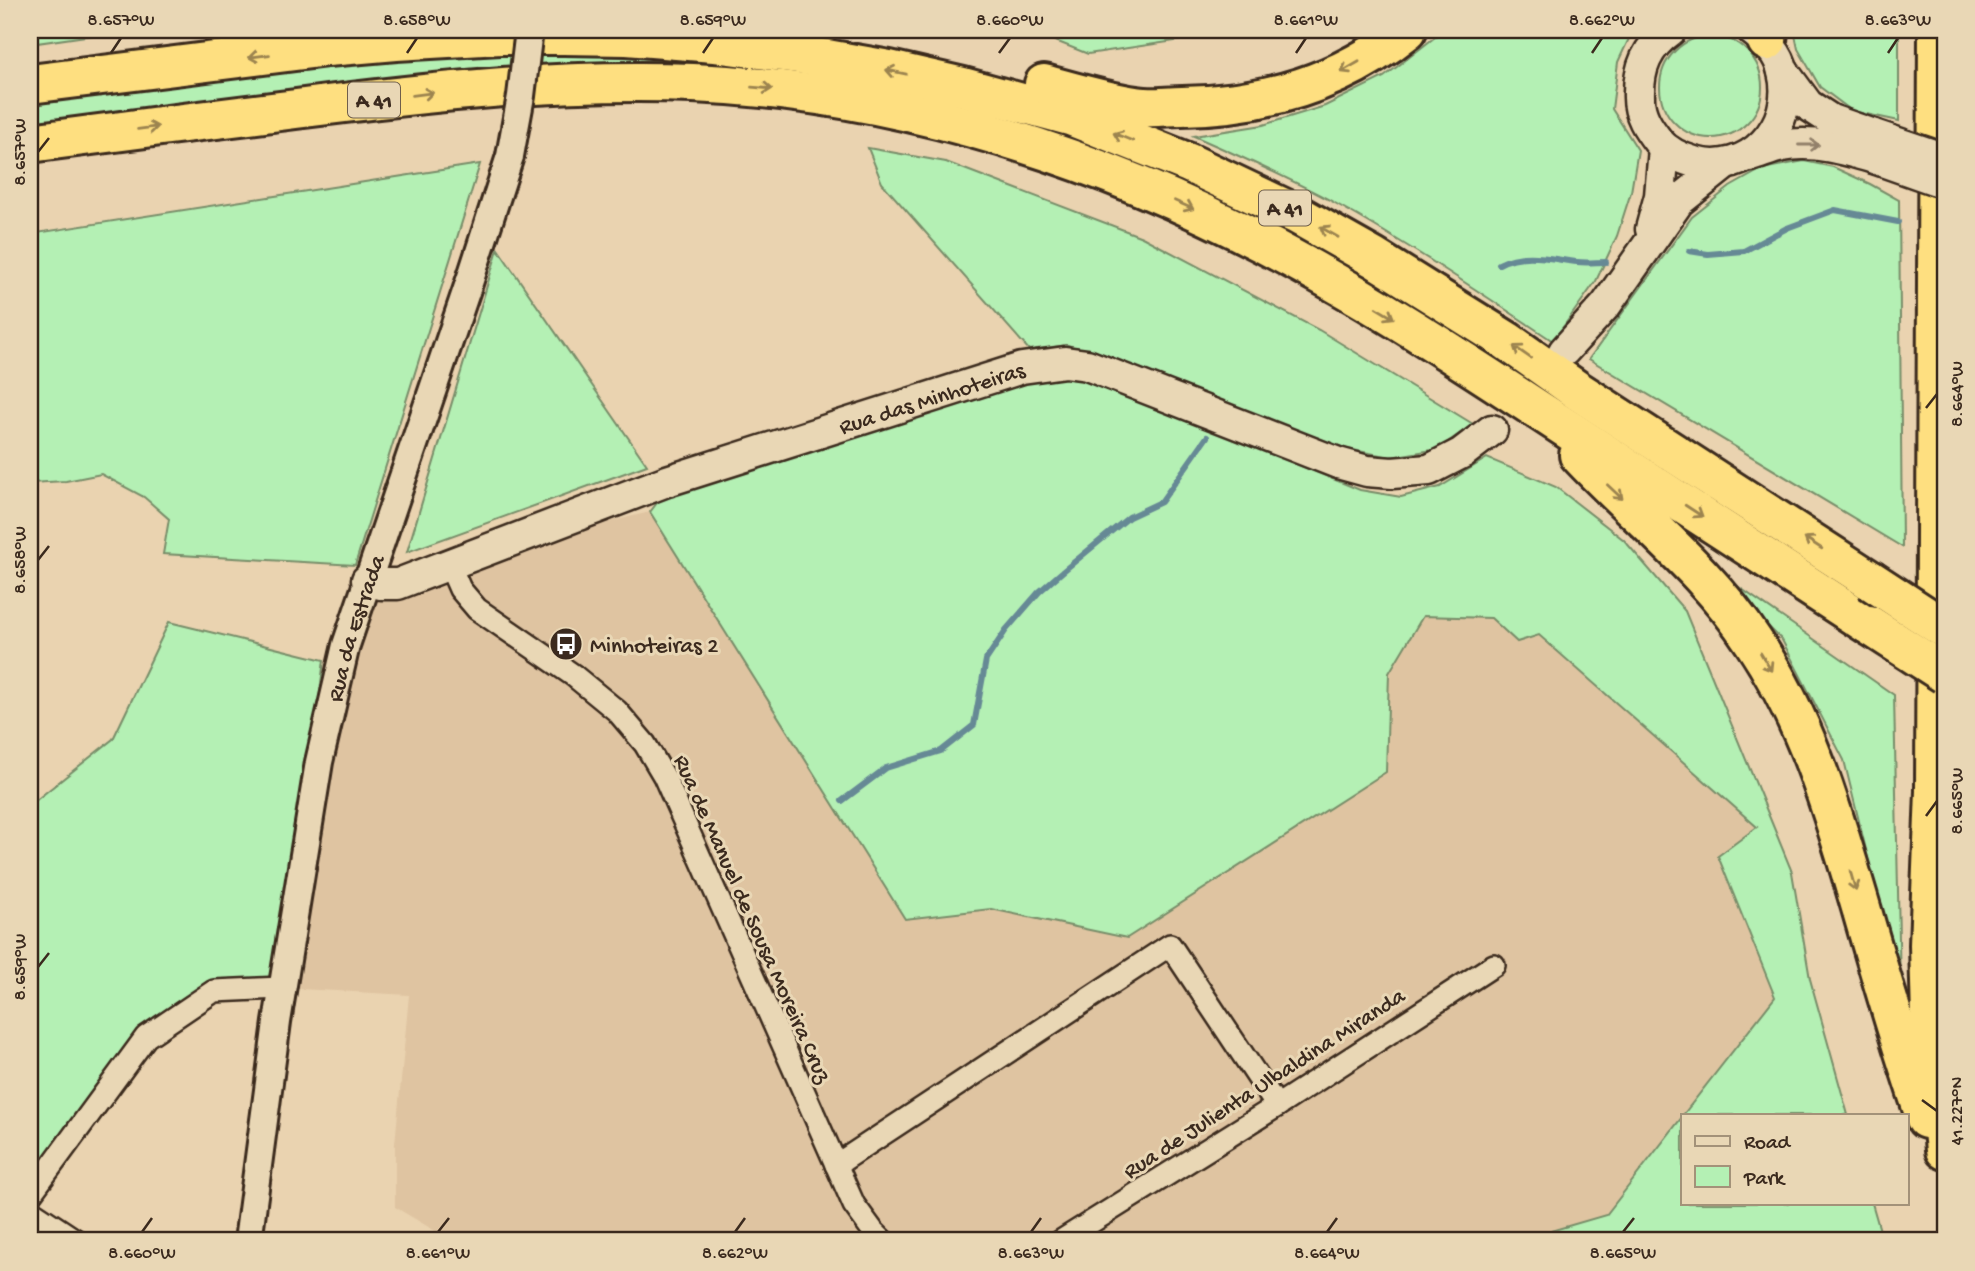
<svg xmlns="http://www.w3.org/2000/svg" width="1975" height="1271" font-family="'Gochi Hand',sans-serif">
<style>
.built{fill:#dfc4a1}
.green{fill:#b4f0b4;stroke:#788d69;stroke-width:2}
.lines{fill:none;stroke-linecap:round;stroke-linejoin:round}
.stream{stroke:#668995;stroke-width:6}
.minor-casing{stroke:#3b2a1e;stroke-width:26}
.tertiary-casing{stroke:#3b2a1e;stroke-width:32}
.secondary-casing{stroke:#3b2a1e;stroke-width:35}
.motorway-casing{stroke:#3b2a1e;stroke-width:44}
.minor{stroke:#e9d7b5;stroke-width:21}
.tertiary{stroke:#e9d7b5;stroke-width:26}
.secondary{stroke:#e9d7b5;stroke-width:30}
.motorway{stroke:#fedf80;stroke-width:38}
.tertiary-bridge-casing{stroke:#3b2a1e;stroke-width:32;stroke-linecap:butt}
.secondary-bridge-casing{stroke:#3b2a1e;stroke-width:35;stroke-linecap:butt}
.motorway-bridge-casing{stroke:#3b2a1e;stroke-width:44;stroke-linecap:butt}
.tertiary-bridge{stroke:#e9d7b5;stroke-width:26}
.secondary-bridge{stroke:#e9d7b5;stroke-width:30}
.motorway-bridge{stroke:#fedf80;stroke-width:38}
.oneway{stroke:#9c844f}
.oneway2{stroke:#92806a}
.ticks{fill:none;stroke:#3b2a1e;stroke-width:2.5}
.labels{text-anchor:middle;stroke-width:6;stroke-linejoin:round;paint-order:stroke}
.shield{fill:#e9d7b5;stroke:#6f5e4b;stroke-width:2}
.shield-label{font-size:21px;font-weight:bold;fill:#3b2a1e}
.street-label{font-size:23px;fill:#3b2a1e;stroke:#e9d7b5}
.poi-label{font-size:23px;fill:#3b2a1e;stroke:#e9d7b5;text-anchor:start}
.neatline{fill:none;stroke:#3b2a1e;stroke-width:2.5}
.ticks-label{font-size:18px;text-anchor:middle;fill:#3b2a1e}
</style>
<rect width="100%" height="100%" fill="#ead3b0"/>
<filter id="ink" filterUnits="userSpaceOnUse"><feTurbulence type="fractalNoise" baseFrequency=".0143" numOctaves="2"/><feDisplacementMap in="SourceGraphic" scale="14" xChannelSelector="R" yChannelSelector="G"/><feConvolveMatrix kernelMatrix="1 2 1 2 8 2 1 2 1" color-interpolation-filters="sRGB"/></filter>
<g filter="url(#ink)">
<path class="built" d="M650,512L905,919L991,909L1127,938L1386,772L1389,673L1423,615L1491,618L1516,642L1539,635L1758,828L1718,856L1775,997L1606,1215L1522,1240L1524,1241H452L395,1207V1144L409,995L282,988L367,580Z"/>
<g class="green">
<path d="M30,30H127L30,44Z"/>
<path d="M1028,30H1191L1195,38L1088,54Z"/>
<path d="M1444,30H1633L1618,62L1612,109L1638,150L1631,192L1617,236L1596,281L1553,341C1481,293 1410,245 1335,203C1289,178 1242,157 1194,136L1263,125L1325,106L1384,77Z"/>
<path d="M1794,30H1899V121L1852,111L1820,87L1798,49Z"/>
<circle cx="1711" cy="87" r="51"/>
<path d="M504,54C596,54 687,56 778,70L632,63L577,64L502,68L399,79L30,125V103L291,70L375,61Z"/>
<path d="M868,148L946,162L1142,237L1319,330L1473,424L1438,449L1391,457L1347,449L1068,345L1029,350L882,183Z"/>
<path d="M1804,161L1833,167L1870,184L1899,200L1902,547L1589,359L1692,217L1730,187L1762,169Z"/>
<path d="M480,164L355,565L163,554L169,519L144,497L101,474L66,481L30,483V234Z"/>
<path d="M498,249L647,465L407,552Z"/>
<path d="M1040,377L1084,378L1360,490L1401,497L1440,487L1487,458L1556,487L1624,540L1685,611L1792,872L1810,979L1848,1115H1683L1775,997L1718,856L1757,827L1539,635L1517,642L1491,618L1423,616L1389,673L1386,772L1127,938L991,909L905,919L650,512L660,499Z"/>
<path d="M1726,578L1894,695L1900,989L1844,760L1782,640L1723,581Z"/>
<path d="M169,622L324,660L282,988L214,991L146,1037L35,1173L30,1170V805L113,739Z"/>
<path d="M1683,1116V1203H1872L1883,1241L1520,1240L1606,1215Z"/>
</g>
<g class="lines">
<g class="stream">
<path d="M1689,251L1708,254L1744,251L1787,228L1835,210L1898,222"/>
<path d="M1499,264C1524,251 1551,259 1577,262C1586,263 1596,262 1606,262"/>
<path d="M842,801L886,768L941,751L974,725L986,660L1006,630L1039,592L1062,572L1129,517L1161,502L1207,437"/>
</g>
<defs>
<g id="minor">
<path d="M449,564L460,589L477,609L573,675L617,711L645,744L664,776L854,1205L873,1231L883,1241"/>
<path d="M836,1165L1170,945L1277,1106"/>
<path d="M30,1195L146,1037L214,991L282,988"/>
<path d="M30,1210L77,1241"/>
<path d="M1061,1241L1277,1106L1494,965"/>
</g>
<g id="tertiary">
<path id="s1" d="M248,1241L277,1022L319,762L346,645L470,280L510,156"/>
</g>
<g id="secondary">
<path d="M1671,30C1647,47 1638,68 1639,98C1639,115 1648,128 1658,141C1667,152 1680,158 1694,162C1748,178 1797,125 1783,72C1779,53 1766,41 1752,30"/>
<path d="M1783,71L1808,105L1831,120L1874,135"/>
<path d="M1751,156C1761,153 1772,148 1782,146C1814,140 1844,149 1874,158"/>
<path d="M1651,229L1660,196L1664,148"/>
<path d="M1564,351L1606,305L1679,201L1724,165"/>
<path id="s2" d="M367,580L381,584H398L667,481L1022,368L1065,362L1087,365L1338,463L1367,471L1392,473L1429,470L1462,453L1492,430"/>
</g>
<g id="motorway">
<path d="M1938,30L1935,791L1929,945L1931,1018L1945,1150"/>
<path d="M1767,41L1768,30"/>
<path d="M30,84L327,47L396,41L500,35H563L627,36L714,43L798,54L889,70L963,87L1073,117L1189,163L1296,214L1374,258L1507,341L1578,391L1870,580"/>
<path d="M1044,84C1074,92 1113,104 1144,107C1156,108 1169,106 1182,106C1266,105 1341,83 1407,30"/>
<path d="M30,143C119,131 207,120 296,109C428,92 560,78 693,83C900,91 1108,159 1289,257C1386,309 1477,370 1569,430C1669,495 1769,560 1869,625"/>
<path d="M1579,455C1637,517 1706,569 1753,641C1809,724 1834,816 1862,911C1882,981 1902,1050 1926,1119"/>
</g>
</defs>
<use href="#minor" class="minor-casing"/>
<use href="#tertiary" class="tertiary-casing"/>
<use href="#secondary" class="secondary-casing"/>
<use href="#motorway" class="motorway-casing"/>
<use href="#minor" class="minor"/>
<use href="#tertiary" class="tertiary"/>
<use href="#secondary" class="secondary"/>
<use href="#motorway" class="motorway"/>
<defs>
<path id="tertiary-bridge" d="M510,156L521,96L529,30"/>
<g id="secondary-bridge">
<path d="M1874,135L1945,159"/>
<path d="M1874,158L1945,183"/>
</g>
<g id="motorway-bridge">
<path d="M1870,580L1945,629"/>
<path d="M1869,625L1945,674"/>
</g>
</defs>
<use href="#tertiary-bridge" class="tertiary-bridge-casing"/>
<use href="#secondary-bridge" class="secondary-bridge-casing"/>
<use href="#motorway-bridge" class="motorway-bridge-casing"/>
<use href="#tertiary-bridge" class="tertiary-bridge"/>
<use href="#secondary-bridge" class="secondary-bridge"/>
<use href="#motorway-bridge" class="motorway-bridge"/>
</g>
<defs><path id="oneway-shaft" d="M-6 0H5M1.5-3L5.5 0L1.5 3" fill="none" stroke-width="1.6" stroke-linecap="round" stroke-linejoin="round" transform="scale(1.75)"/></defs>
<g class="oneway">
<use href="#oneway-shaft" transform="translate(259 56) rotate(173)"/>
<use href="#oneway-shaft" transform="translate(1350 67) rotate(150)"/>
<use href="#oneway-shaft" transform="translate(896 72) rotate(-168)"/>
<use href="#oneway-shaft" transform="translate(762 88) rotate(5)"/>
<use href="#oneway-shaft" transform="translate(423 94) rotate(-7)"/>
<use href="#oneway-shaft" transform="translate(148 128) rotate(-7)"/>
<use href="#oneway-shaft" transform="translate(1123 137) rotate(-158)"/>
<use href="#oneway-shaft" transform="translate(1184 205) rotate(24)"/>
<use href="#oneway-shaft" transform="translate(1329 232) rotate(-150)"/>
<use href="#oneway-shaft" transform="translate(1385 313) rotate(31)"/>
<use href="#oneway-shaft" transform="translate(1522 352) rotate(-145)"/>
<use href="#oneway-shaft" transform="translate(1615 492) rotate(43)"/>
<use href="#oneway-shaft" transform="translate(1694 511) rotate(33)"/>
<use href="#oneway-shaft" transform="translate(1813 543) rotate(-147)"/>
<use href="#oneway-shaft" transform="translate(1766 662) rotate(59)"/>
<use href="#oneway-shaft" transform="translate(1853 881) rotate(74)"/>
</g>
<use class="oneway2" href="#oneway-shaft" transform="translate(1809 145)"/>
</g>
<path class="ticks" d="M111,53L121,38M407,53L417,38M703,53L713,38M999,53L1010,38M1296,53L1306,38M1592,53L1602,38M1888,53L1898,38M38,152L49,138M1926,408L1937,394M38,560L49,546M1926,816L1937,801M38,967L49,953M1922,1100L1937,1111M142,1232L152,1218M438,1232L449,1218M735,1232L745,1218M1031,1232L1041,1218M1327,1232L1337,1218M1623,1232L1634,1218"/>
<defs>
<symbol id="bus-disc" viewBox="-11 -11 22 22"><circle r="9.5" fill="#3b2a1e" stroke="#e9d7b5"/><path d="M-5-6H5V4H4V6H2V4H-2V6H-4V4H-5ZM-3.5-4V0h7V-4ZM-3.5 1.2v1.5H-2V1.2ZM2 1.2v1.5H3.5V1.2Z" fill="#fff"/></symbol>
</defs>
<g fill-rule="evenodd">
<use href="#bus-disc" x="547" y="625" width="38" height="38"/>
</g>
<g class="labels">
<g class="shield">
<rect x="348" y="82.5" width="52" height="35" rx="5"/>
<rect x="1259" y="190.5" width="52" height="35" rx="5"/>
</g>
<g class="shield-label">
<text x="374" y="107">A 41</text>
<text x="1285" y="215">A 41</text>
</g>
<g class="street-label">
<text dy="8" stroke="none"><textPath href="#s2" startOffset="597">Rua das Minhoteiras</textPath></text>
<text dy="8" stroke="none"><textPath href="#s1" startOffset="623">Rua da Estrada</textPath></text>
<text transform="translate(754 918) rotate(66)" y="8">Rua de Manuel de Sousa Moreira Cruz</text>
<text transform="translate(1263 1082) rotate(-33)" y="8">Rua de Julienta Ulbaldina Miranda</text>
</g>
<g class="poi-label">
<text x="590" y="652">Minhoteiras 2</text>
</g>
</g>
<rect width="1975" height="1271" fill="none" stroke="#e9d7b5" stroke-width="77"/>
<rect x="1681" y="1114" width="228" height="91" fill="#e9d7b5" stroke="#a39279" stroke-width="2"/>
<rect x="1695" y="1136" width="35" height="10" fill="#e9d7b5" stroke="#a39279" stroke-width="2"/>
<text x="1744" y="1148" font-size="21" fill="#3b2a1e">Road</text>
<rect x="1695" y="1166" width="35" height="21" fill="#b4f0b4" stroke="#a39279" stroke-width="2"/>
<text x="1744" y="1184" font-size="21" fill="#3b2a1e">Park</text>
<rect x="38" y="38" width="1899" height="1194" class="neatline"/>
<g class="ticks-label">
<text x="121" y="25">8.657°W</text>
<text x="417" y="25">8.658°W</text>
<text x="713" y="25">8.659°W</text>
<text x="1010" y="25">8.660°W</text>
<text x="1306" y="25">8.661°W</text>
<text x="1602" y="25">8.662°W</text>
<text x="1898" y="25">8.663°W</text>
<text transform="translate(19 152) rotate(-90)" y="6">8.657°W</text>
<text transform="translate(1956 394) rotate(-90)" y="6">8.664°W</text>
<text transform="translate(19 560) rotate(-90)" y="6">8.658°W</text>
<text transform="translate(1956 801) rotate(-90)" y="6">8.665°W</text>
<text transform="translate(19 967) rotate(-90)" y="6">8.659°W</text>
<text transform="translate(1956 1111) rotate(-90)" y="6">41.227°N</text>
<text x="142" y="1258">8.660°W</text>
<text x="438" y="1258">8.661°W</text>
<text x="735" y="1258">8.662°W</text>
<text x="1031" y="1258">8.663°W</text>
<text x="1327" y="1258">8.664°W</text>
<text x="1623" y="1258">8.665°W</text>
</g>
</svg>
